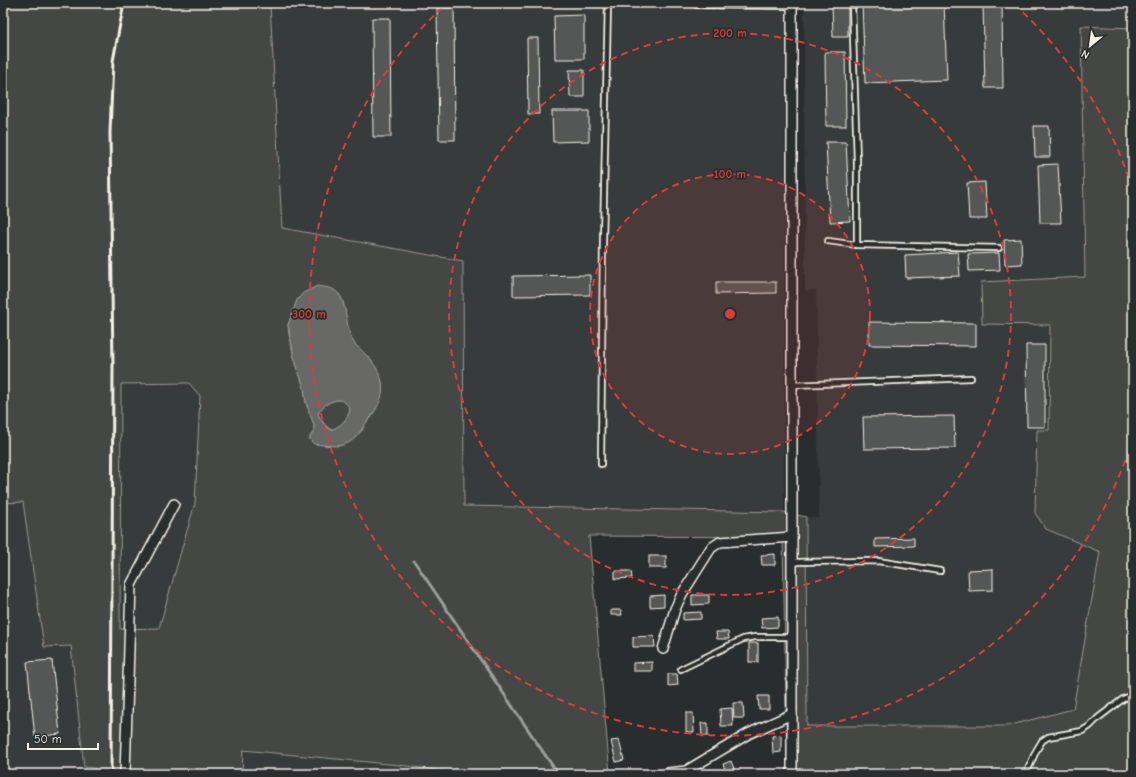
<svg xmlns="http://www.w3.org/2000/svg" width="1136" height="777" font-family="'Comic Neue',sans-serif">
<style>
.built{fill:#373a3a}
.green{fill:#444645;stroke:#9c9c96;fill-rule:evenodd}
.water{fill:#676866;stroke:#9f9f9a;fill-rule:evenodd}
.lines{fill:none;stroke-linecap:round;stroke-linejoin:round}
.stream{stroke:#9f9f9a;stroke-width:3}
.building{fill:#555756;stroke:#f4f1e8}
.lane-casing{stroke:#f4f1e8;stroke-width:8}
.street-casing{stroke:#f4f1e8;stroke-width:12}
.lane{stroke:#2a2d2e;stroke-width:4.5}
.street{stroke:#2a2d2e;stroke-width:9}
.rail{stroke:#f4f1e8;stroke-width:3}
.ring{fill:none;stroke:#d93c3b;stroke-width:2;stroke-dasharray:7 5}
.centre{fill:#d93c3b;stroke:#2a2d2e;stroke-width:2}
.ring-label{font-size:12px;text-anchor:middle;font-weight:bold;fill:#d93c3b;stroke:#2a2d2e;stroke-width:3.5;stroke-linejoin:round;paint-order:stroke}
</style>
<rect width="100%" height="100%" fill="#2a2d2e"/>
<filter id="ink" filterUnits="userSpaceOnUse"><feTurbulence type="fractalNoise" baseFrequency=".025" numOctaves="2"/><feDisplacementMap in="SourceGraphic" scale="8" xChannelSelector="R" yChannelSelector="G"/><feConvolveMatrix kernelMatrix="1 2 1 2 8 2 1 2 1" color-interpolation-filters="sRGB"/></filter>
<g filter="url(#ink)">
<g class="built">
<path d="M270,3H786L784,512L464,506L463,261L282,228Z"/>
<path d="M804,3H1133V28L1081,27L1085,277L981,282L982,324H1050L1049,430H1037L1046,529L1100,551L1074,709L1007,726H807L806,517L819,518L816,290L805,291Z"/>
<path d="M189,383L200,396L195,503L159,629H120L121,384Z"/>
<path d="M23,502L44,647L71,646L84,767L95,768V774H3V503Z"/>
<path d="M242,750L399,765L451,772L456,774H242Z"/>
</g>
<g class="green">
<path d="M3,3H270L282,228L463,261L464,506L784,512L806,517L807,726H1007L1073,709L1100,552L1046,529L1035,513L1037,430H1049L1050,325L982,324L981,282L1085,277L1081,26L1133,28V774H787L783,537L589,536L610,774H456L451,772L399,765L243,750L242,774H95V768L84,767L71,646L44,647L23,502L3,503ZM325,288L332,289L339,294L343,301L345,312L349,333L354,344L372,361L382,382V392L372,417L365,424L362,431L340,446L315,444L310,440V437L314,431V425L306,403L304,388L294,357L289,335L288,325L297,300ZM189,383L200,396L195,503L159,628L120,629L121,384Z"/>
<path d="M337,400H342L349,406L350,410C347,420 341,426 331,430C325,426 322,421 318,414C322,405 328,402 337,400Z"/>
</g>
<path class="water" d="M317,286C321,287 327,287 332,289C349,295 344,329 354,343C357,347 362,350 365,354C373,361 380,372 382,382C385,398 375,412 366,423C360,431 357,439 348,443C338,448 325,445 314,444L310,440V437L314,431V425L306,403L304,388L294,357L288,325L297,300L303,293ZM337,400C344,400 348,404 350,410C347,420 341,426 331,430C325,426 321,421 318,414C322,406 328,402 337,400Z"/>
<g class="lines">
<path class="stream" d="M414,561L558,774"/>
</g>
<g class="building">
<path d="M832,3H848V37H833Z"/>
<path d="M862,3H944L947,80L865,83Z"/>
<path d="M983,3H1002L1003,88H985Z"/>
<path d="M437,8H454L455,140H439Z"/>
<path d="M584,15V59H555L554,16Z"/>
<path d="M372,18H390L391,137H373Z"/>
<path d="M527,38H538L539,114H528Z"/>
<path d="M825,52H845L846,126H826Z"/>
<path d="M569,70H584V97H570Z"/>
<path d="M552,111H589V141L553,142Z"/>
<path d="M1034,126H1049L1050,157H1035Z"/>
<path d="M826,142H846L850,221L830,222Z"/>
<path d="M1058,164L1061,223H1040L1038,165Z"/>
<path d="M985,182L987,219H969L967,183Z"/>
<path d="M1021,239L1022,264L1005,265L1004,240Z"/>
<path d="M958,252L960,276L906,278L905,255Z"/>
<path d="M999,253L1000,270L969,271L968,254Z"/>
<path d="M590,275V295L513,296V276Z"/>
<path d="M716,282H776V293L716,294Z"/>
<path d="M869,322L976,323V346L869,345Z"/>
<path d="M1026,345H1045V427H1027Z"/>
<path d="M954,416L955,448L864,449L863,417Z"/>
<path d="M914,538V546L875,547V539Z"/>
<path d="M775,554V565H762L761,555Z"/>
<rect x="649" y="556" width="17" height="12"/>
<path d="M993,569V590L969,591L968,570Z"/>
<path d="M615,571H631L632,578L615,579Z"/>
<path d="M664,595V606L650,607V596Z"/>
<path d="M692,595H709V604L692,605Z"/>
<path d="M611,610H621L622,615H611Z"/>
<path d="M701,612V619L683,620V613Z"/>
<path d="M778,617V627L762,628L761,618Z"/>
<path d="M716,632H728L729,639H717Z"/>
<path d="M654,636L655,647H633V637Z"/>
<rect x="749" y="643" width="9" height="19"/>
<path d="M52,660L60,734L35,737L27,662Z"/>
<path d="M652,662V671H633V663Z"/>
<path d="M668,674H677L678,685L668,686Z"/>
<path d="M758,696H769V709H759Z"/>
<path d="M733,703H743L744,718H734Z"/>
<path d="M732,708L733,726H721L720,709Z"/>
<path d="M686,713H693L694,732H686Z"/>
<path d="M701,723H708V736H702Z"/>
<path d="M781,735V752L773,753L772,736Z"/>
<path d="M619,740L624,760L616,762L611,741Z"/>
<path d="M731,761L736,774H727L723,764Z"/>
</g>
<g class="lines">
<defs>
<g id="lane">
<path d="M852,3L857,161V245"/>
<path d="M828,241L857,245L999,248"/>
<path d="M793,385L971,378"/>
<path d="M601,464L603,241L608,3"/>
<path d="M792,562L878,561L940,571"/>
<path d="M681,669L743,639L755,637H793"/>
<path d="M1026,774L1036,751L1042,741L1048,737L1082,731L1090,726L1098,718L1123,699L1133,695"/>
</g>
<g id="street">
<path d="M697,3L792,4"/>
<path d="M792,3V774"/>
<path d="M663,649L675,609L682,594L711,548L720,542L792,537"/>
<path d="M668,773L686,771L748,734L792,714"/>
<path d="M125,774L131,585L174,504"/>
</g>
</defs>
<use href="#lane" class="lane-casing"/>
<use href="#street" class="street-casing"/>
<use href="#lane" class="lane"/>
<use href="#street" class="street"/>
<path class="rail" d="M111,774L113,366L110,132L113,61L124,3"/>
</g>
</g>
<circle cx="730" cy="314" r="140" fill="#d93c3b" fill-opacity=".12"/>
<g class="ring">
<circle cx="730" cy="314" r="140"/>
<circle cx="730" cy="314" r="281"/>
<path d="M1133 437A421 421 0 1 1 446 4M1014 4A421 421 0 0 1 1133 191"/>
</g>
<circle cx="730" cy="314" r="6" class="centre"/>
<g class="ring-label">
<text x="730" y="37">200 m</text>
<text x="730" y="178">100 m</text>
<text x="309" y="318">300 m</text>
</g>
<rect width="1136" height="777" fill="none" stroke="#2a2d2e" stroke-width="16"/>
<rect x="8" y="8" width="1120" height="761" fill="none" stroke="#f4f1e8" stroke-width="1.5" filter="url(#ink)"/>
<g transform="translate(1090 46) rotate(209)" stroke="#2a2d2e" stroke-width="3" paint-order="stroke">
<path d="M0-3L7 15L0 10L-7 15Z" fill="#f4f1e8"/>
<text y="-6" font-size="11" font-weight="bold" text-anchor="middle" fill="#f4f1e8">N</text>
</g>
<path d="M28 743v6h70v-6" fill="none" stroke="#f4f1e8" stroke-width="2"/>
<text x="34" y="743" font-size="12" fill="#f4f1e8" stroke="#2a2d2e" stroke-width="3" paint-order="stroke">50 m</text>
</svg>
